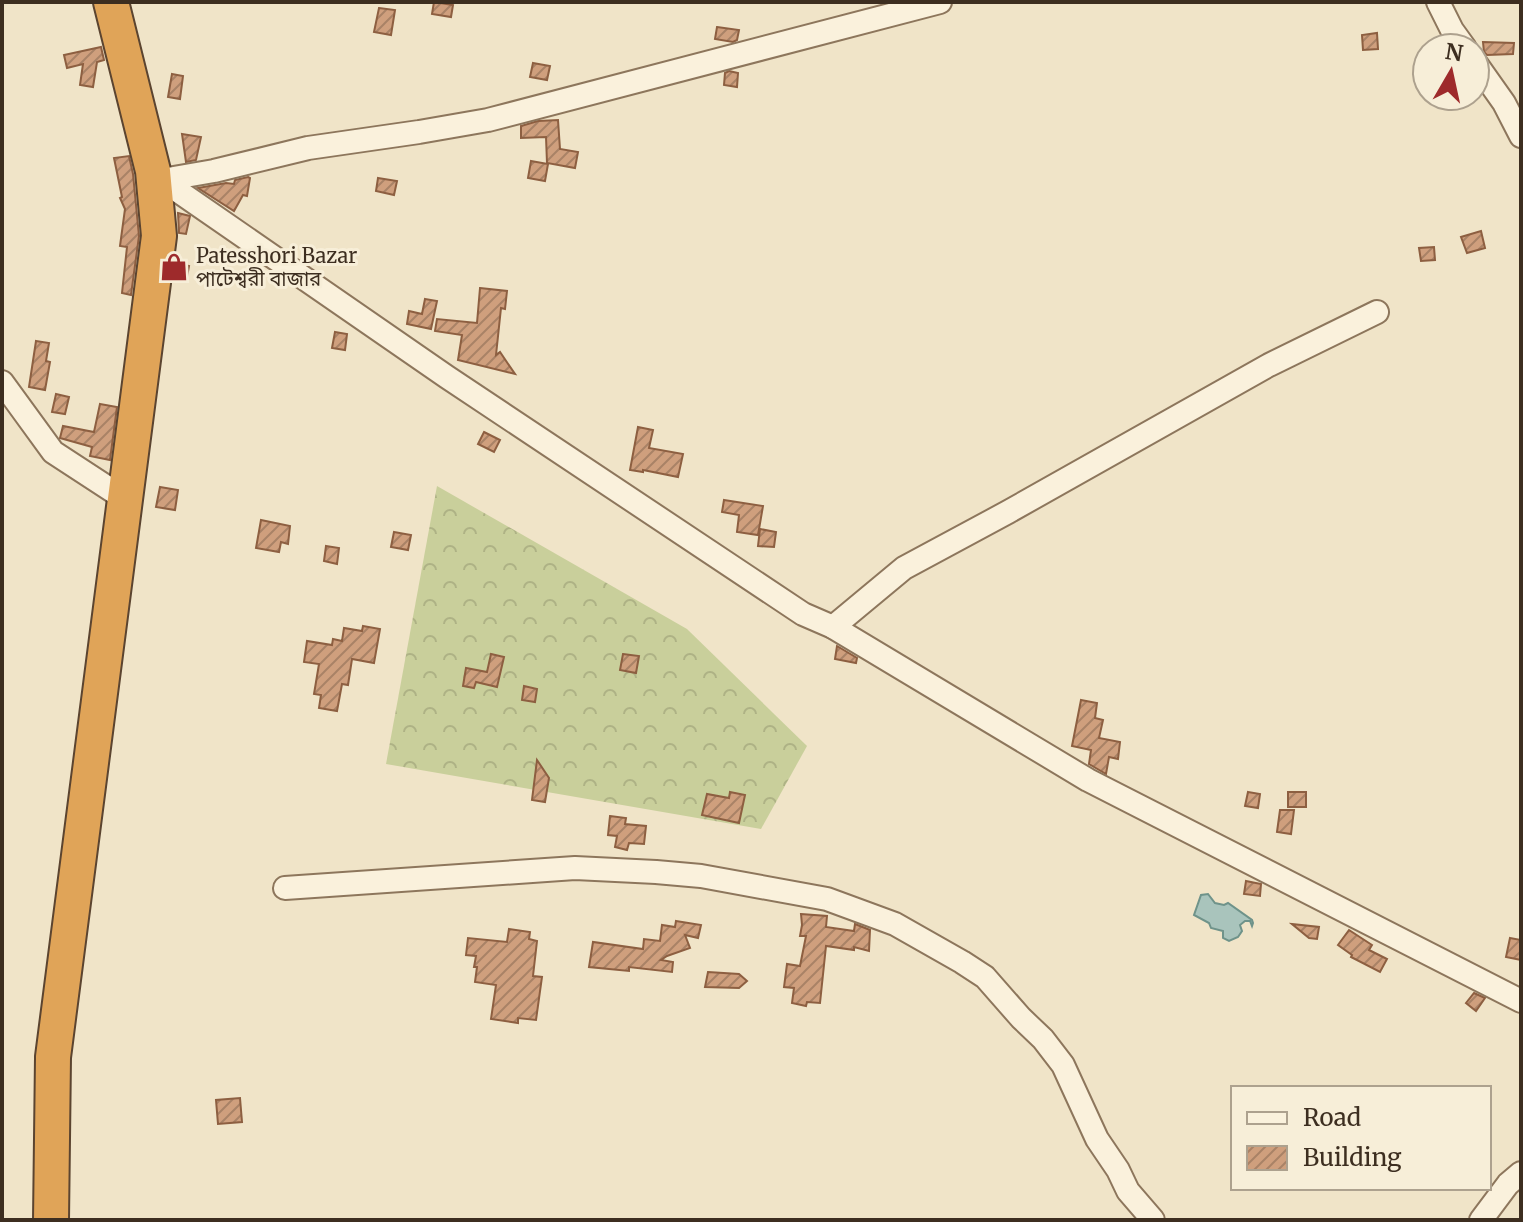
<svg xmlns="http://www.w3.org/2000/svg" width="1523" height="1222" font-family="Merriweather,'Noto Sans Bengali',serif">
<style>
.forest{fill:url(#forest-crowns)}
.water{fill:#a9c4bc;stroke:#6f938a;stroke-width:2}
.building{fill:url(#building-hatch);stroke:#8d5f41;stroke-width:2}
.lines{fill:none;stroke-linecap:round;stroke-linejoin:round}
.minor-casing{stroke:#8d765c;stroke-width:26}
.highway-casing{stroke:#5b4430;stroke-width:38}
.minor{stroke:#faf1dc;stroke-width:22}
.highway{stroke:#e0a458;stroke-width:34}
.labels{text-anchor:middle;stroke-width:6;stroke-linejoin:round;paint-order:stroke}
.poi-label{font-size:20px;fill:#3d2e20;stroke:#f7eed8;text-anchor:start}
</style>
<defs>
<pattern id="forest-crowns" width="20" height="18" patternUnits="userSpaceOnUse" patternTransform="scale(2)"><rect width="20" height="18" fill="#c9cf9b"/><path d="M2 6a3 3 0 1 1 6 0M12 15a3 3 0 1 1 6 0" fill="none" stroke="#aeb285"/></pattern>
<pattern id="building-hatch" width="6" height="6" patternUnits="userSpaceOnUse" patternTransform="scale(2)"><rect width="6" height="6" fill="#cf9f7d"/><path d="M-1 1l2-2M0 6l6-6M5 7l2-2" fill="none" stroke="#a98266"/></pattern>
</defs>
<rect width="100%" height="100%" fill="#f0e4c8"/>
<path class="forest" d="M437,486L687,629L807,746L761,829L386,764Z"/>
<path class="water" d="M1208,894L1215,903L1224,905L1228,903L1252,920L1253,923L1252,926L1250,921H1245L1240,925L1242,931L1238,937L1229,941L1223,938V931L1211,928L1209,923L1194,915L1201,895Z"/>
<g class="building">
<path d="M434,2L453,5L451,17L432,14Z"/>
<path d="M379,8L395,10L391,35L374,32Z"/>
<path d="M717,27L739,30L737,40L733,42L715,39Z"/>
<path d="M1377,33L1378,49L1363,50L1362,35Z"/>
<path d="M1483,42L1514,43L1513,54L1487,55L1484,52Z"/>
<path d="M101,47L104,60L97,62L93,87L80,85L83,64L67,68L64,55Z"/>
<path d="M533,63L550,66L547,80L530,77Z"/>
<path d="M729,71L738,73L737,87L724,85L725,73Z"/>
<path d="M172,74L183,76L180,99L168,97Z"/>
<path d="M558,120L560,149L578,152L575,168L547,163L546,137L521,138V126L538,121Z"/>
<path d="M182,134L201,137L196,160L186,162Z"/>
<path d="M129,156L133,174L139,236L131,295L122,293L127,247L120,246L125,209L120,198L122,197L114,158Z"/>
<path d="M531,161L548,164L545,181L528,178Z"/>
<path d="M248,177L250,178L247,196L243,195L234,211L198,188L226,183L234,184L235,180Z"/>
<path d="M378,178L397,181L394,195L376,191Z"/>
<path d="M178,213L190,216L186,234L179,233Z"/>
<path d="M1481,231L1485,248L1467,253L1461,237Z"/>
<path d="M1434,247L1435,260L1421,261L1419,248Z"/>
<path d="M176,263L189,266L187,277L174,275Z"/>
<path d="M480,288L507,291L505,309L501,308L496,355L500,352L515,374L458,360L462,335L435,331L437,319L477,323Z"/>
<path d="M425,299L437,301L431,329L407,324L409,311L422,314Z"/>
<path d="M335,332L347,334L345,350L332,348Z"/>
<path d="M36,341L49,343L46,361L50,362L45,390L29,387Z"/>
<path d="M56,394L69,397L65,414L52,412Z"/>
<path d="M100,404L117,407L110,460L90,456L92,447L60,438L63,426L94,432Z"/>
<path d="M638,427L653,430L649,448L683,454L678,477L643,470V472L630,470Z"/>
<path d="M484,432L500,440L494,452L478,444Z"/>
<path d="M160,487L178,490L175,510L156,507Z"/>
<path d="M724,500L763,506L758,535L737,532L739,515L722,512Z"/>
<path d="M261,520L290,526L288,544L281,542L279,552L256,548Z"/>
<path d="M760,529L776,532L774,547L758,546Z"/>
<path d="M394,532L411,535L408,550L391,547Z"/>
<path d="M326,546L339,548L337,564L324,561Z"/>
<path d="M363,626L380,629L374,663L352,659L348,685L342,684L337,711L319,708L321,695L314,694L319,664L304,662L307,641L332,645L333,639L342,641L344,628L362,631Z"/>
<path d="M837,646L857,658L856,663L835,659Z"/>
<path d="M491,654L504,657L497,687L476,682L474,688L463,686L466,668L487,672Z"/>
<path d="M623,654L639,656L636,673L620,670Z"/>
<path d="M524,686L537,689L535,702L522,700Z"/>
<path d="M1081,700L1097,703L1095,718L1103,720L1099,738L1120,742L1118,759L1109,757L1106,774L1089,764L1091,750L1072,746Z"/>
<path d="M537,760L549,778L545,802L532,800Z"/>
<path d="M730,792L745,795L739,823L702,815L707,794L729,798Z"/>
<path d="M1248,792L1260,794L1258,808L1245,806Z"/>
<rect x="1288" y="792" width="18" height="15"/>
<path d="M1280,810H1294L1291,834L1277,832Z"/>
<path d="M610,816L626,818L625,824L646,826L644,844L629,843L627,850L615,847L617,836L608,835Z"/>
<path d="M1246,881L1261,884L1260,896L1244,894Z"/>
<path d="M801,914L827,916L826,927L854,931L855,924L870,930L869,951L854,947V950L826,946L820,1003L807,1002L806,1006L792,1003L794,988L784,987L787,964L800,966L806,936H800L802,925Z"/>
<path d="M676,921L701,925L698,938L685,935L690,948L667,956L661,960L673,962L672,972L629,967V971L589,967L593,942L643,949L644,939L660,941L662,925L675,927Z"/>
<path d="M1292,924L1319,927L1317,939L1309,938Z"/>
<path d="M509,929L530,932L529,939L537,941L533,976L542,977L536,1020L518,1018V1023L491,1019L496,985L475,982L477,967H474L476,956L466,955L468,938L507,942Z"/>
<path d="M1349,930L1372,945L1369,950L1387,959L1380,972L1351,957L1352,955L1338,945Z"/>
<path d="M1510,938L1521,940V960L1506,957Z"/>
<path d="M708,972L739,974L747,981L739,988L705,987Z"/>
<path d="M1474,993L1485,998L1476,1011L1466,1003Z"/>
<path d="M240,1098L242,1122L218,1124L216,1100Z"/>
</g>
<g class="lines">
<defs>
<g id="minor">
<path d="M1438,2L1452,30L1465,48"/>
<path d="M1475,62L1504,103L1521,136"/>
<path d="M153,171L162,180L447,377L803,614L833,627L1088,780L1521,1001"/>
<path d="M162,180L214,171L308,148L419,132L488,120L940,2"/>
<path d="M2,382L53,452L125,499"/>
<path d="M833,627L904,568L1008,512L1269,365L1377,312"/>
<path d="M285,888L575,868L656,872L701,876L827,899L895,924L962,962L985,977L1021,1018L1043,1039L1063,1065L1097,1139L1118,1170L1128,1191L1153,1220"/>
<path d="M1481,1220L1508,1184L1521,1173"/>
</g>
<path id="highway" d="M51,1220L53,1057L159,236L153,171L111,2"/>
</defs>
<use href="#minor" class="minor-casing"/>
<use href="#highway" class="highway-casing"/>
<use href="#minor" class="minor"/>
<use href="#highway" class="highway"/>
</g>
<defs>
<symbol id="shop-bare" viewBox="-9 -9 18 18"><path d="M-5-2.5h2.3a2.7 3.5 0 0 1 5.4 0H5L5.5 6h-11ZM-1.5-2.5h3a1.5 2.3 0 0 0-3 0Z" fill="#9e2a2b" stroke="#f7eed8" stroke-width="2.5" paint-order="stroke"/></symbol>
</defs>
<g fill-rule="evenodd">
<use href="#shop-bare" x="154" y="247" width="40" height="40"/>
</g>
<g class="labels">
<g class="poi-label">
<text x="196" y="263">Patesshori Bazar<tspan x="196" dy="23">পাটেশ্বরী বাজার</tspan></text>
</g>
</g>
<rect width="1523" height="1222" fill="none" stroke="#3d2e20" stroke-width="8"/>
<rect x="1231" y="1086" width="260" height="104" fill="#f7eed8" stroke="#ada18e" stroke-width="2"/>
<rect x="1247" y="1112" width="40" height="12" fill="#faf1dc" stroke="#ada18e" stroke-width="2"/>
<text x="1303" y="1126" font-size="24" fill="#3d2e20">Road</text>
<rect x="1247" y="1146" width="40" height="24" fill="url(#building-hatch)" stroke="#ada18e" stroke-width="2"/>
<text x="1303" y="1166" font-size="24" fill="#3d2e20">Building</text>
<g transform="translate(1451 72) rotate(9)"><circle r="38" fill="#f7eed8" stroke="#ada18e" stroke-width="2"/>
<path d="M0-6L14 30L0 20L-14 30Z" fill="#9e2a2b"/>
<text y="-12" font-size="22" font-weight="bold" text-anchor="middle" fill="#3d2e20">N</text>
</g>
</svg>
